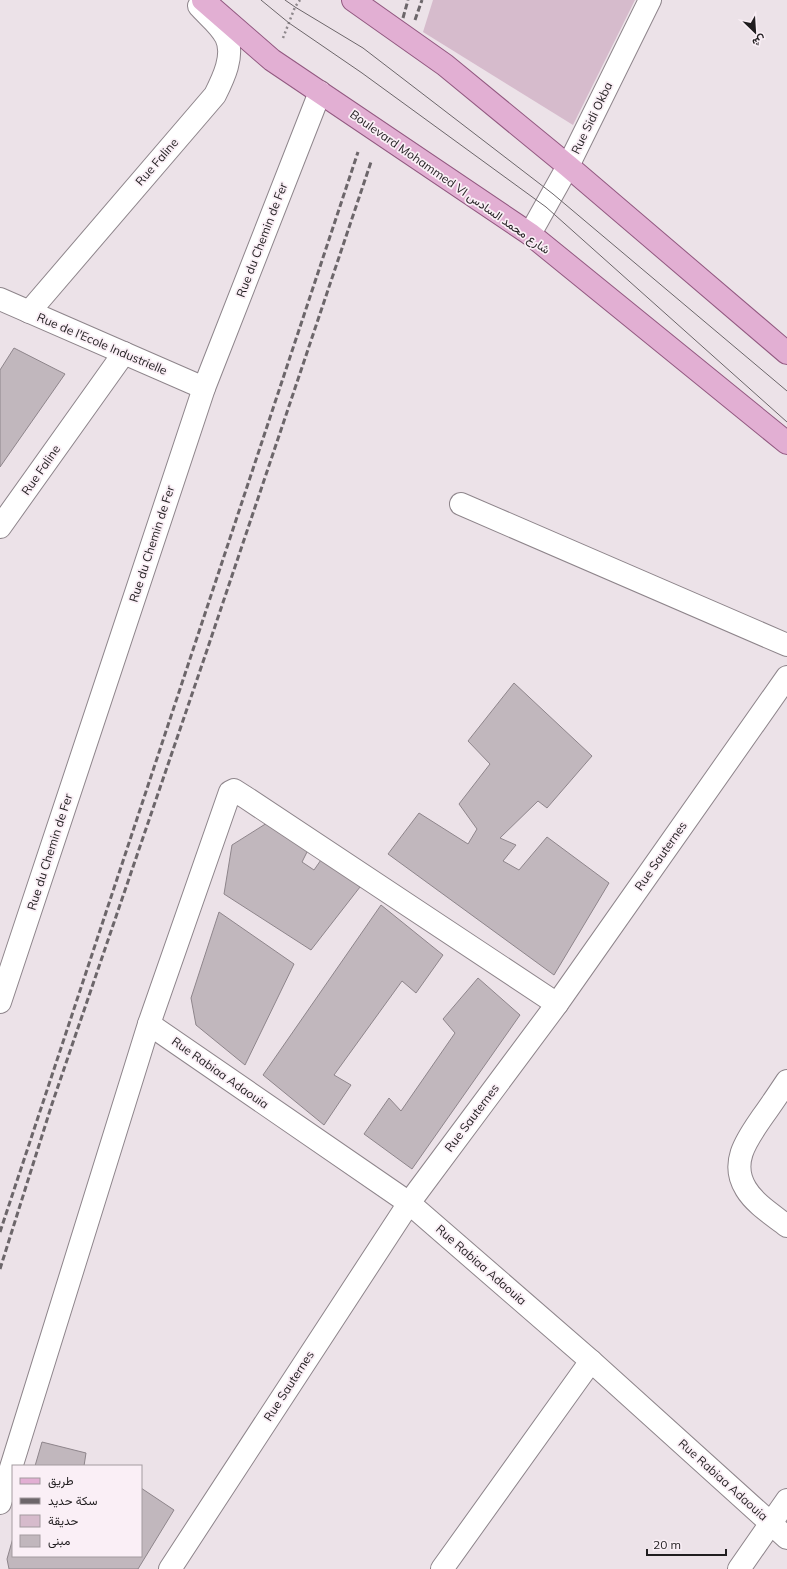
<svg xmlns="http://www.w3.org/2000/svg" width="787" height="1569" font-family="Mulish,Vazirmatn,sans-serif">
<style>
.green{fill:#d6bbcc}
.building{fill:#c1b7bd;stroke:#8e858b}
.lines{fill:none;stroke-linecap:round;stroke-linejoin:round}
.street-casing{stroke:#8e858b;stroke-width:24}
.secondary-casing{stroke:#8e858b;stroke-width:24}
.primary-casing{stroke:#925980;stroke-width:24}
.path{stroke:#8d878b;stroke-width:2.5;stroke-dasharray:2 3;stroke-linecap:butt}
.street{stroke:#fff;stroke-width:22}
.secondary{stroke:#fff;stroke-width:22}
.primary{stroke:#e2afd3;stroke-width:22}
.tram{stroke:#6c666a;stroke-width:1}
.rail{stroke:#6c666a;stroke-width:3;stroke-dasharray:6 3;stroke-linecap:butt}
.labels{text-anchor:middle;stroke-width:3.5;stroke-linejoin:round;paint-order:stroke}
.street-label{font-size:12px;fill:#201d1f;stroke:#faeff6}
</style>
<rect width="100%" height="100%" fill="#ece2e8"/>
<path class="green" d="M433,0H635L573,125L423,32Z"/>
<g class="building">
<path d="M14,348L65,374L0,467V370Z"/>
<path d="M514,683L592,756L547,808L538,801L500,838L516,845L503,861L519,870L547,837L609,883L554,975L388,854L419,813L468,844L477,829L459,804L490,764L468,741Z"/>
<path d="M267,823L308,850L302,862L314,870L323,857L360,887L311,950L224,894L232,845Z"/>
<path d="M381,905L443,955L416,993L402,981L334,1075L351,1085L324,1125L263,1075Z"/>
<path d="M219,912L294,964L245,1065L196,1025L191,998Z"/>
<path d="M478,978L520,1015L412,1169L364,1134L389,1098L401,1111L455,1033L443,1019Z"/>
<path d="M42,1442L86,1453L84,1466H35Z"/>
<path d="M141,1488L174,1510L138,1569H9L7,1559L13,1538V1556H141Z"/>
</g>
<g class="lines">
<defs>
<g id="street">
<path d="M530,234L568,166L650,0"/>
<path d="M0,299L204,388"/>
<path d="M29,312L215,95C223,79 235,55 226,37C220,25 208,16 199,6"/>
<path d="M461,504L787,645"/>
<path d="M0,527L124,353"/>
<path d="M0,1002L204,388L320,92"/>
<path d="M149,1024L409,1203L591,1361L787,1538"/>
<path d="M787,1081C779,1093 771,1105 763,1116C748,1138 729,1162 746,1189C755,1204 773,1215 787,1226"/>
<path d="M0,1503L149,1024L230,792L234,790L245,797L557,1004"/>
<path d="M170,1569L409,1203L557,1004L787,677"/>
<path d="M442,1569L591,1361"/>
</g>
<path id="secondary" d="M739,1569L787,1500"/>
<g id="primary">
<path d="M203,0L272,60L530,234L787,443"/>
<path d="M353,0L445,65L568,166L787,353"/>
</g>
</defs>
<use href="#street" class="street-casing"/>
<use href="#secondary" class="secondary-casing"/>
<use href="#primary" class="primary-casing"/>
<path class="path" d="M283,38L295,7L300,0"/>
<use href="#street" class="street"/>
<use href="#secondary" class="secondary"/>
<use href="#primary" class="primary"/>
<g class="tram">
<path d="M261,0L289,23L362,73L546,207L787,422"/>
<path d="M285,0L295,7L363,48L553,194L787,391"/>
</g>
<g class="rail">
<path d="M403,18L408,0"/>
<path d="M415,20L422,0"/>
<path d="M0,1232L358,152"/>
<path d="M0,1269L52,1104L204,659L371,162"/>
</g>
</g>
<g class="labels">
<g class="street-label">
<text transform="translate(592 118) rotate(-64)" y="4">Rue Sidi Okba</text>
<text transform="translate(157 162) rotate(-49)" y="4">Rue Faline</text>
<text transform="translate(450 182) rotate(35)" y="4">Boulevard Mohammed VI شارع محمد السادس</text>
<text transform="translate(262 240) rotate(-69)" y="4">Rue du Chemin de Fer</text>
<text transform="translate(102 344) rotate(23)" y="4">Rue de l'Ecole Industrielle</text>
<text transform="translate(41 470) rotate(-55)" y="4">Rue Faline</text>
<text transform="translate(152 544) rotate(-72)" y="4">Rue du Chemin de Fer</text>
<text transform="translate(50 852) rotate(-72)" y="4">Rue du Chemin de Fer</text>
<text transform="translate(661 856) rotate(-55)" y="4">Rue Sauternes</text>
<text transform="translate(220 1073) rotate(35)" y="4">Rue Rabiaa Adaouia</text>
<text transform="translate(472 1118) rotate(-53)" y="4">Rue Sauternes</text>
<text transform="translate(481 1265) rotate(41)" y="4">Rue Rabiaa Adaouia</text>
<text transform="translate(289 1386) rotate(-57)" y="4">Rue Sauternes</text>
<text transform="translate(723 1480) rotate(42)" y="4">Rue Rabiaa Adaouia</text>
</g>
</g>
<rect x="12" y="1465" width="130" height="92" fill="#faeff6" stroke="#a39ba0"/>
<rect x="20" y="1478" width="20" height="6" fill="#e2afd3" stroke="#a39ba0"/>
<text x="48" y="1485" font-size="12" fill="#201d1f">طريق</text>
<rect x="20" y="1498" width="20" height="6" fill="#6c666a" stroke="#a39ba0"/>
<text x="48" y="1505" font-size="12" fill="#201d1f">سكة حديد</text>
<rect x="20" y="1515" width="20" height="12" fill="#d6bbcc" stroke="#a39ba0"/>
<text x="48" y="1525" font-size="12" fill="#201d1f">حديقة</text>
<rect x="20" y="1535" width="20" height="12" fill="#c1b7bd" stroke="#a39ba0"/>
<text x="48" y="1545" font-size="12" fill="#201d1f">مبنى</text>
<g transform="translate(755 32) rotate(155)" stroke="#faeff6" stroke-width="3" paint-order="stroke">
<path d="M0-3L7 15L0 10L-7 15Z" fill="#201d1f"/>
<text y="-6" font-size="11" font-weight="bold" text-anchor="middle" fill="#201d1f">ش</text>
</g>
<path d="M647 1549v6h79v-6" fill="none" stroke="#201d1f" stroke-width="2"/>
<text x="653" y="1549" font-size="12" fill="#201d1f" stroke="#faeff6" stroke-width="3" paint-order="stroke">20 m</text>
</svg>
